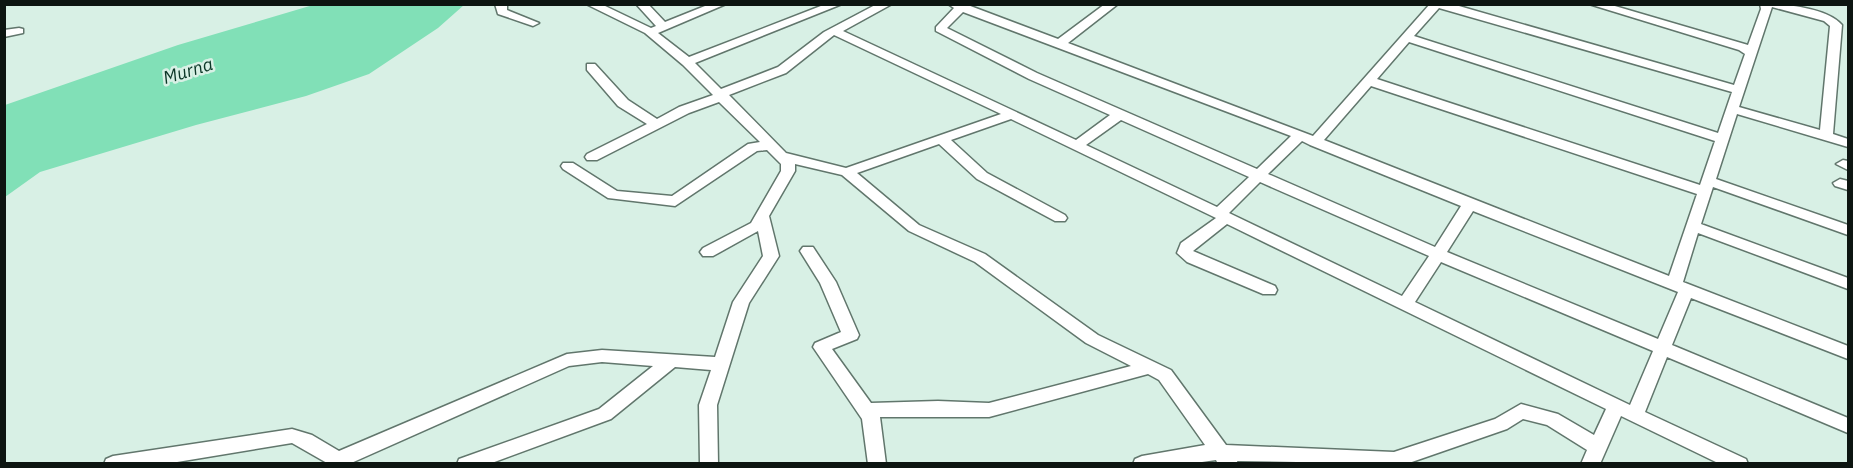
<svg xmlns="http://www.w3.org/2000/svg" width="1853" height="468" font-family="'IBM Plex Sans',sans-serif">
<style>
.water{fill:#81e0b7}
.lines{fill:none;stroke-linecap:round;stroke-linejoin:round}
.minor-casing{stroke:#61766c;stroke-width:3}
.minor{fill:#fff;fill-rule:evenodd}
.labels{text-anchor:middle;stroke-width:5;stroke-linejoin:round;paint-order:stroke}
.water-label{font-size:18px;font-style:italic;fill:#0b3727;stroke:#d8f0e5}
</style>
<rect width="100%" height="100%" fill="#d8f0e5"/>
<path class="water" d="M313,5H464L438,28L369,74L306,96L196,125L40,172L5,197V105L178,45Z"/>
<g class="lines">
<defs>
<g id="minor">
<path d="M495,4H507V10L539,23L533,26L498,14Z"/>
<path d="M586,4H601L651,28L656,26L636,4H648L665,22L710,4H726L658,33L689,57L826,4H842L695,63L721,89L778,67L824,32L877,4H892L843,31L1076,140L1110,115L1029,79L936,31V27L954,8L948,4H965L1058,39L1105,4H1118L1068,43L1313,136L1430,4H1452L1734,85L1745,54L1739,50L1589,4H1608L1748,45L1761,9L1760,4C1783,4 1826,7 1842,25L1833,134L1848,139V147L1737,114L1716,179L1848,225V235L1713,187L1701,224L1848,278V289L1698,233L1683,282L1848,346V359L1691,298L1672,345L1848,418V433L1667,357L1645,412L1746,459L1748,464H1720L1621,416L1600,464H1581L1587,450L1547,425L1523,419L1507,429L1406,464L1237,461L1238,464H1218L1216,460L1188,464H1133L1135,459L1142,456L1205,445L1159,380L1148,374L989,417H880L886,464H868L862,419L813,347L815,343L841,332L820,283L800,251L803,247H813L836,282L859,335L857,339L832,349L871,403L938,401L989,403L1131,366L1086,343L975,262L909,231L842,175L795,164V171L769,216L779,256L749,303L717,405L718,464H700L699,405L711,370L675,367L611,419L489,464H457L459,459L599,409L653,366L602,362L569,366L349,464L327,463L292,443L165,464H104L106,459L113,456L292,429L312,435L339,451L567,354L602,350L715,357L733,302L763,256L758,231L713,256H703L700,252L703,248L751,223L781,171V164L767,150L757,151L675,206L608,198L563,169L561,166L563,163H573L617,191L672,196L748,144L760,142L719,102L689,113L597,160H587L585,157L587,154L647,124L618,106L587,70V64H595L628,100L657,119L679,107L713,95L683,65L645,33ZM1772,7L1824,21L1830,26L1820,130L1739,107ZM1439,8L1732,92L1718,133L1414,36ZM963,12L1291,136L1257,169L1037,73L947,28ZM834,35L1001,114L846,168L786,153L729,95L786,73ZM1409,42L1715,141L1700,185L1377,79ZM1371,86L1697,194L1669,276L1324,140ZM1011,119L1216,218L1181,243L1177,253L1187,262L1263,294H1275L1277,290L1275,286L1193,251L1227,224L1606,409L1594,435L1558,414L1521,404L1495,419L1394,452L1226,445L1171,370L1098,335L985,254L919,225L857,173L939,144L977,179L1055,221H1065L1067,218L1065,215L987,173L951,140ZM1121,120L1249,177L1217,207L1086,145ZM1302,141L1310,145L1461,206L1435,247L1268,174ZM1260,182L1429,256L1402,296L1229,213ZM1473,211L1678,292L1658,339L1447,252ZM1441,262L1653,351L1630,405L1415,302Z"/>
<path d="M19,28L23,29V33L4,37V30Z"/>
<path d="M1843,160L1848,161V170L1836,164Z"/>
<path d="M1840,179L1848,181V190L1835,186L1833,183Z"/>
</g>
</defs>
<use href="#minor" class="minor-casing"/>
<use href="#minor" class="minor"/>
</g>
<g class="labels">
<g class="water-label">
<text transform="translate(188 71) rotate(-17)" y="6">Murna</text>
</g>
</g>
<rect width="1853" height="468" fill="none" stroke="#0d1511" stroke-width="12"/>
</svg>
